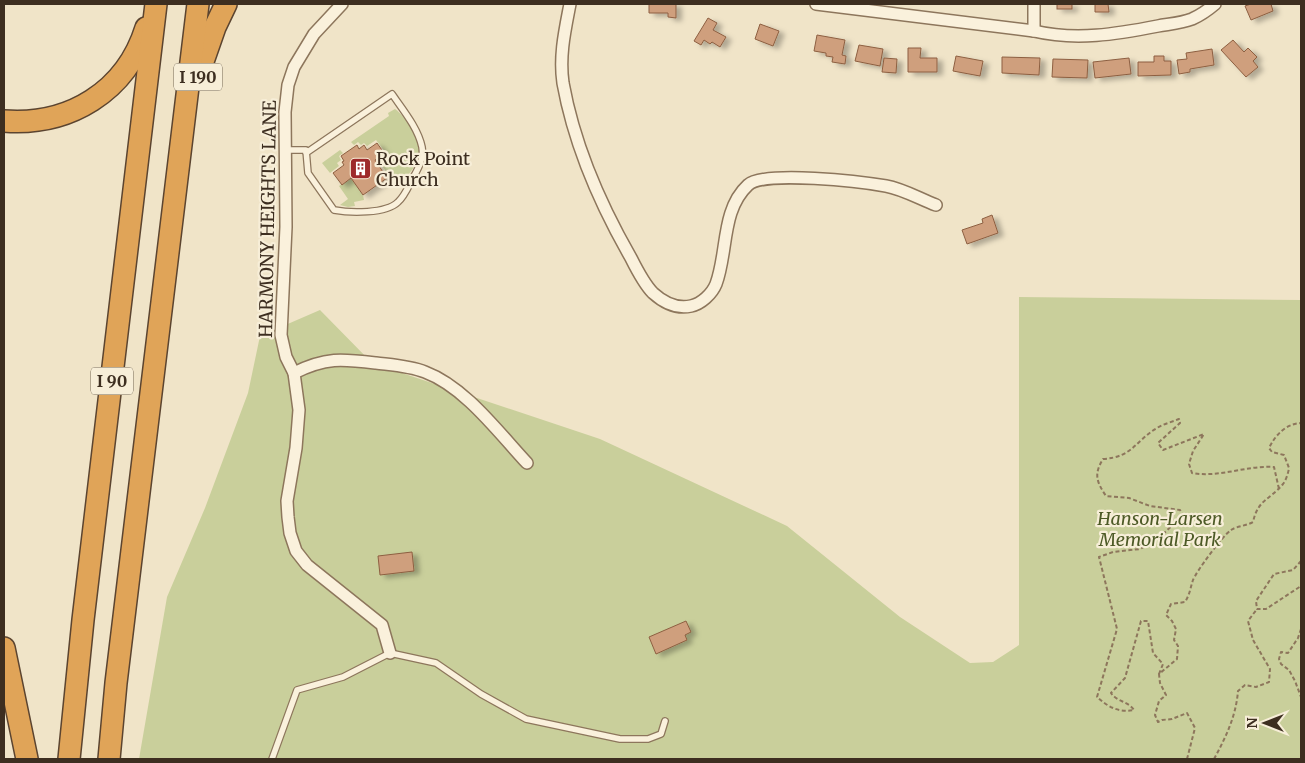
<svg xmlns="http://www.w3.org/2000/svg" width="1305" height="763" font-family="Merriweather,serif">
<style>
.green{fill:#c9cf9b}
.building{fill:#cf9f7d;stroke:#8d5f41;filter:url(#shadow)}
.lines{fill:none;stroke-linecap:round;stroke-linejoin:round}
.service-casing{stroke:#8d765c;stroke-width:8}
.minor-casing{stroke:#8d765c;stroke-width:14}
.motorway-casing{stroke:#5b4430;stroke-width:24}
.path{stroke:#8d765c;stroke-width:2;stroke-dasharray:4 2.5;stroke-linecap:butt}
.service{stroke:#faf1dc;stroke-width:5.5}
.minor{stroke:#faf1dc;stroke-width:11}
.motorway{stroke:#e0a458;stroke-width:21}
.labels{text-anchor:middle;stroke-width:4.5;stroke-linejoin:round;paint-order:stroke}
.shield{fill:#f7eed8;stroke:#756857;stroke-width:1}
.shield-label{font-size:16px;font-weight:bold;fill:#3d2e20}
.poi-label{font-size:18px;fill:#3d2e20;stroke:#f7eed8;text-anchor:start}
.street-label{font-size:18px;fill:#3d2e20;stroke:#f7eed8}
.park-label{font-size:18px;font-style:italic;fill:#4d5a26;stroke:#f7eed8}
</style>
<defs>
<filter id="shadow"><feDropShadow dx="5.5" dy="3" stdDeviation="2.5" flood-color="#0004"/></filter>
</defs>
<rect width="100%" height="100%" fill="#f0e4c8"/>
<g class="green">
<path d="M395,109C407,118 423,141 419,158C416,167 406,177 400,184H396L379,162L385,152L376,140L367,146L364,143L361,145L358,142L354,145L351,142L389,116L388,113Z"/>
<path d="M340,150L343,153L339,156L341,160L337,163L339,166L330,173L322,163Z"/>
<path d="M351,178L363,195L364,200L354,202L355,206L348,207L340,205L348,199L339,186Z"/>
<path d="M1019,297L1301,300V759H139L167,597L205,508L248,393L260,336L320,310L372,363L600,439L787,526L900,617L970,663L993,662L1019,645Z"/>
</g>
<g class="building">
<path d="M649,4H676V18L668,17V13H649Z"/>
<rect x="1057" y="4" width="15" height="5"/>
<path d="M1095,4H1108L1109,12H1095Z"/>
<path d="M1251,4H1271L1273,11L1251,20L1245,6Z"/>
<path d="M708,18L717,23L713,30L726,37L720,47L712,42L710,44L704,40L701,45L694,41Z"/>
<path d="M760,24L779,31L773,46L755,39Z"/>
<path d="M817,35L845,40L842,55L846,56L845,64L832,62L833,57L826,56V53L814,51Z"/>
<path d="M1233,40L1244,52L1248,48L1257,57L1253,61L1258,67L1246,77L1221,50Z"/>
<path d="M859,45L883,49L880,66L855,61Z"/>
<path d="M908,48H921L920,58H937V72H908Z"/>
<path d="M1212,49L1214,65L1190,69V72L1179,74L1177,60L1187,59L1186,53Z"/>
<path d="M956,56L983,61L980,76L953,71Z"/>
<path d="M1154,56H1164V61H1171V75L1138,76V62H1154Z"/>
<path d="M1002,57L1040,58L1039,75L1002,73Z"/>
<path d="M884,58L897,59L896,73L882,72Z"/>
<path d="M1129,58L1131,74L1095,78L1093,62Z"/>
<path d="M1053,59L1088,60L1087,78L1052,77Z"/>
<path d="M377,143L384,153L375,160L387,178L363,195L351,178L342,185L333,173L344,165L342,162L344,161L341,156L357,145L359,149L364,145L367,150Z"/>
<path d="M992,215L998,233L967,244L962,230L983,223L982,219Z"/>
<path d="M412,552L414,571L380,575L378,556Z"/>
<path d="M686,621L691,632L685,635L687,640L656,654L649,637Z"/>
</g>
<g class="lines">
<defs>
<g id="service">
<path d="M285,150H306L308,173L334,210C350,213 386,214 398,202C405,196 409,185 414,176C419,167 424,158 422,147C418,128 403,110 392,94L306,153"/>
<path d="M272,759L297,690L343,677L390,653L436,663L481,694L526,719L620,739H648L661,734L665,721"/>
</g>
<g id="minor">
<path d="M342,4L314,34L294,67L288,85L285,112L286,227L281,335L286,357L294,373L299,410L296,448L287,501L288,517L290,533L296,551L307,565L382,625L390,653"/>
<path d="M570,4C565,30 559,56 563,83C574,144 600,204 631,258C637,270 644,284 653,293C664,303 677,309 691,306C701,304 712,294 716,284C728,252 721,210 748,185C764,170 863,182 886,186C903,189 920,199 936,205"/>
<path d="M816,4L1034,31C1076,41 1117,34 1158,26C1169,24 1182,23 1192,19C1201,15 1208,10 1215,4"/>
<path d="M1034,31V4"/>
<path d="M294,373C326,357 342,359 376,363C392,365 410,366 425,372C465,387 498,432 527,463"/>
</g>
<g id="motorway">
<path d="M200,70L215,27L226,4"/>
<path d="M4,121C69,126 126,92 146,28"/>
<path d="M4,648L27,759"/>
<path d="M69,759L83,620L156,4"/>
<path d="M109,759L116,683L198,4"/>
</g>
</defs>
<use href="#service" class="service-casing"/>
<use href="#minor" class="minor-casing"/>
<use href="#motorway" class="motorway-casing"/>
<g class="path">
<path d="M1301,561L1293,570L1274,574L1256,601L1257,609H1266L1301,586"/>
<path d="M1301,629L1298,638L1288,653L1281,652L1279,659L1281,664L1289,670L1295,681L1301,697"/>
<path d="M1159,674L1163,664L1153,653L1148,621H1141L1125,678L1111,693C1117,702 1128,701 1134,710C1119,713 1108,707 1097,697L1117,629L1099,557L1113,552L1140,549L1160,537L1183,515L1180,510L1150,506L1129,498L1106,496C1096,481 1094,474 1103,459C1133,457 1135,441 1157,428C1163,424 1172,422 1179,419L1180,423L1158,443L1163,450L1204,434L1193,451L1189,464L1192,473C1220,478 1247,465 1274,467L1279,489"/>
<path d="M1187,759L1195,728L1187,713L1172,719L1162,720L1158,722L1155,715L1159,701L1166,695L1160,683L1159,674L1177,659L1178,646L1174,640L1176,629L1172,621L1166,615L1171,604L1185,602C1190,594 1190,589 1193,580C1196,572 1223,535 1231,530C1237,526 1246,526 1253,522C1258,499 1270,500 1283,484C1286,480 1288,474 1289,468L1284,455L1272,452L1269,448C1276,434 1286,424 1301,423"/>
<path d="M1214,759C1226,737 1236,716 1238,691L1245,685L1256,687L1269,682L1270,669L1253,640L1248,621L1257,609"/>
</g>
<use href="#service" class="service"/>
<use href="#minor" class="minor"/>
<use href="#motorway" class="motorway"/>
</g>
<defs>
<symbol id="building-square" viewBox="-11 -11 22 22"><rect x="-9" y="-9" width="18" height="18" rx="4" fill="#9e2a2b" stroke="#f7eed8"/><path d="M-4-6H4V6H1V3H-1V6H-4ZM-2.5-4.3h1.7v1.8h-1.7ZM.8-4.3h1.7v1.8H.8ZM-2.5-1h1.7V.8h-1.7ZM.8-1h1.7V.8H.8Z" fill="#fff"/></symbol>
</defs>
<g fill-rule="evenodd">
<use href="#building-square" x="348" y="156" width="25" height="25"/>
</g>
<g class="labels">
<g class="shield">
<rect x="174" y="63.5" width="48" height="27" rx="4"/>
<rect x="91" y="367.5" width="42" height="27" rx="4"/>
</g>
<g class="shield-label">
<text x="198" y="83">I 190</text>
<text x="112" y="387">I 90</text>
</g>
<g class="poi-label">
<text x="376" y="165">Rock Point<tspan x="376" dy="21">Church</tspan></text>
</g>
<g class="street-label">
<text transform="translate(268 219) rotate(-89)" y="6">HARMONY HEIGHTS LANE</text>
</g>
<g class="park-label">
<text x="1160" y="525">Hanson-Larsen<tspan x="1160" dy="21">Memorial Park</tspan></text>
</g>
</g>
<rect width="1305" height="763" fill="none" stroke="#3d2e20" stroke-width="10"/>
<g transform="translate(1265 723) rotate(270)" stroke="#f7eed8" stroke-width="4" paint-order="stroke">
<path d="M0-4L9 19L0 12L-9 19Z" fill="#3d2e20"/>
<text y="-8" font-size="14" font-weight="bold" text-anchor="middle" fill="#3d2e20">N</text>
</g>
</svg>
